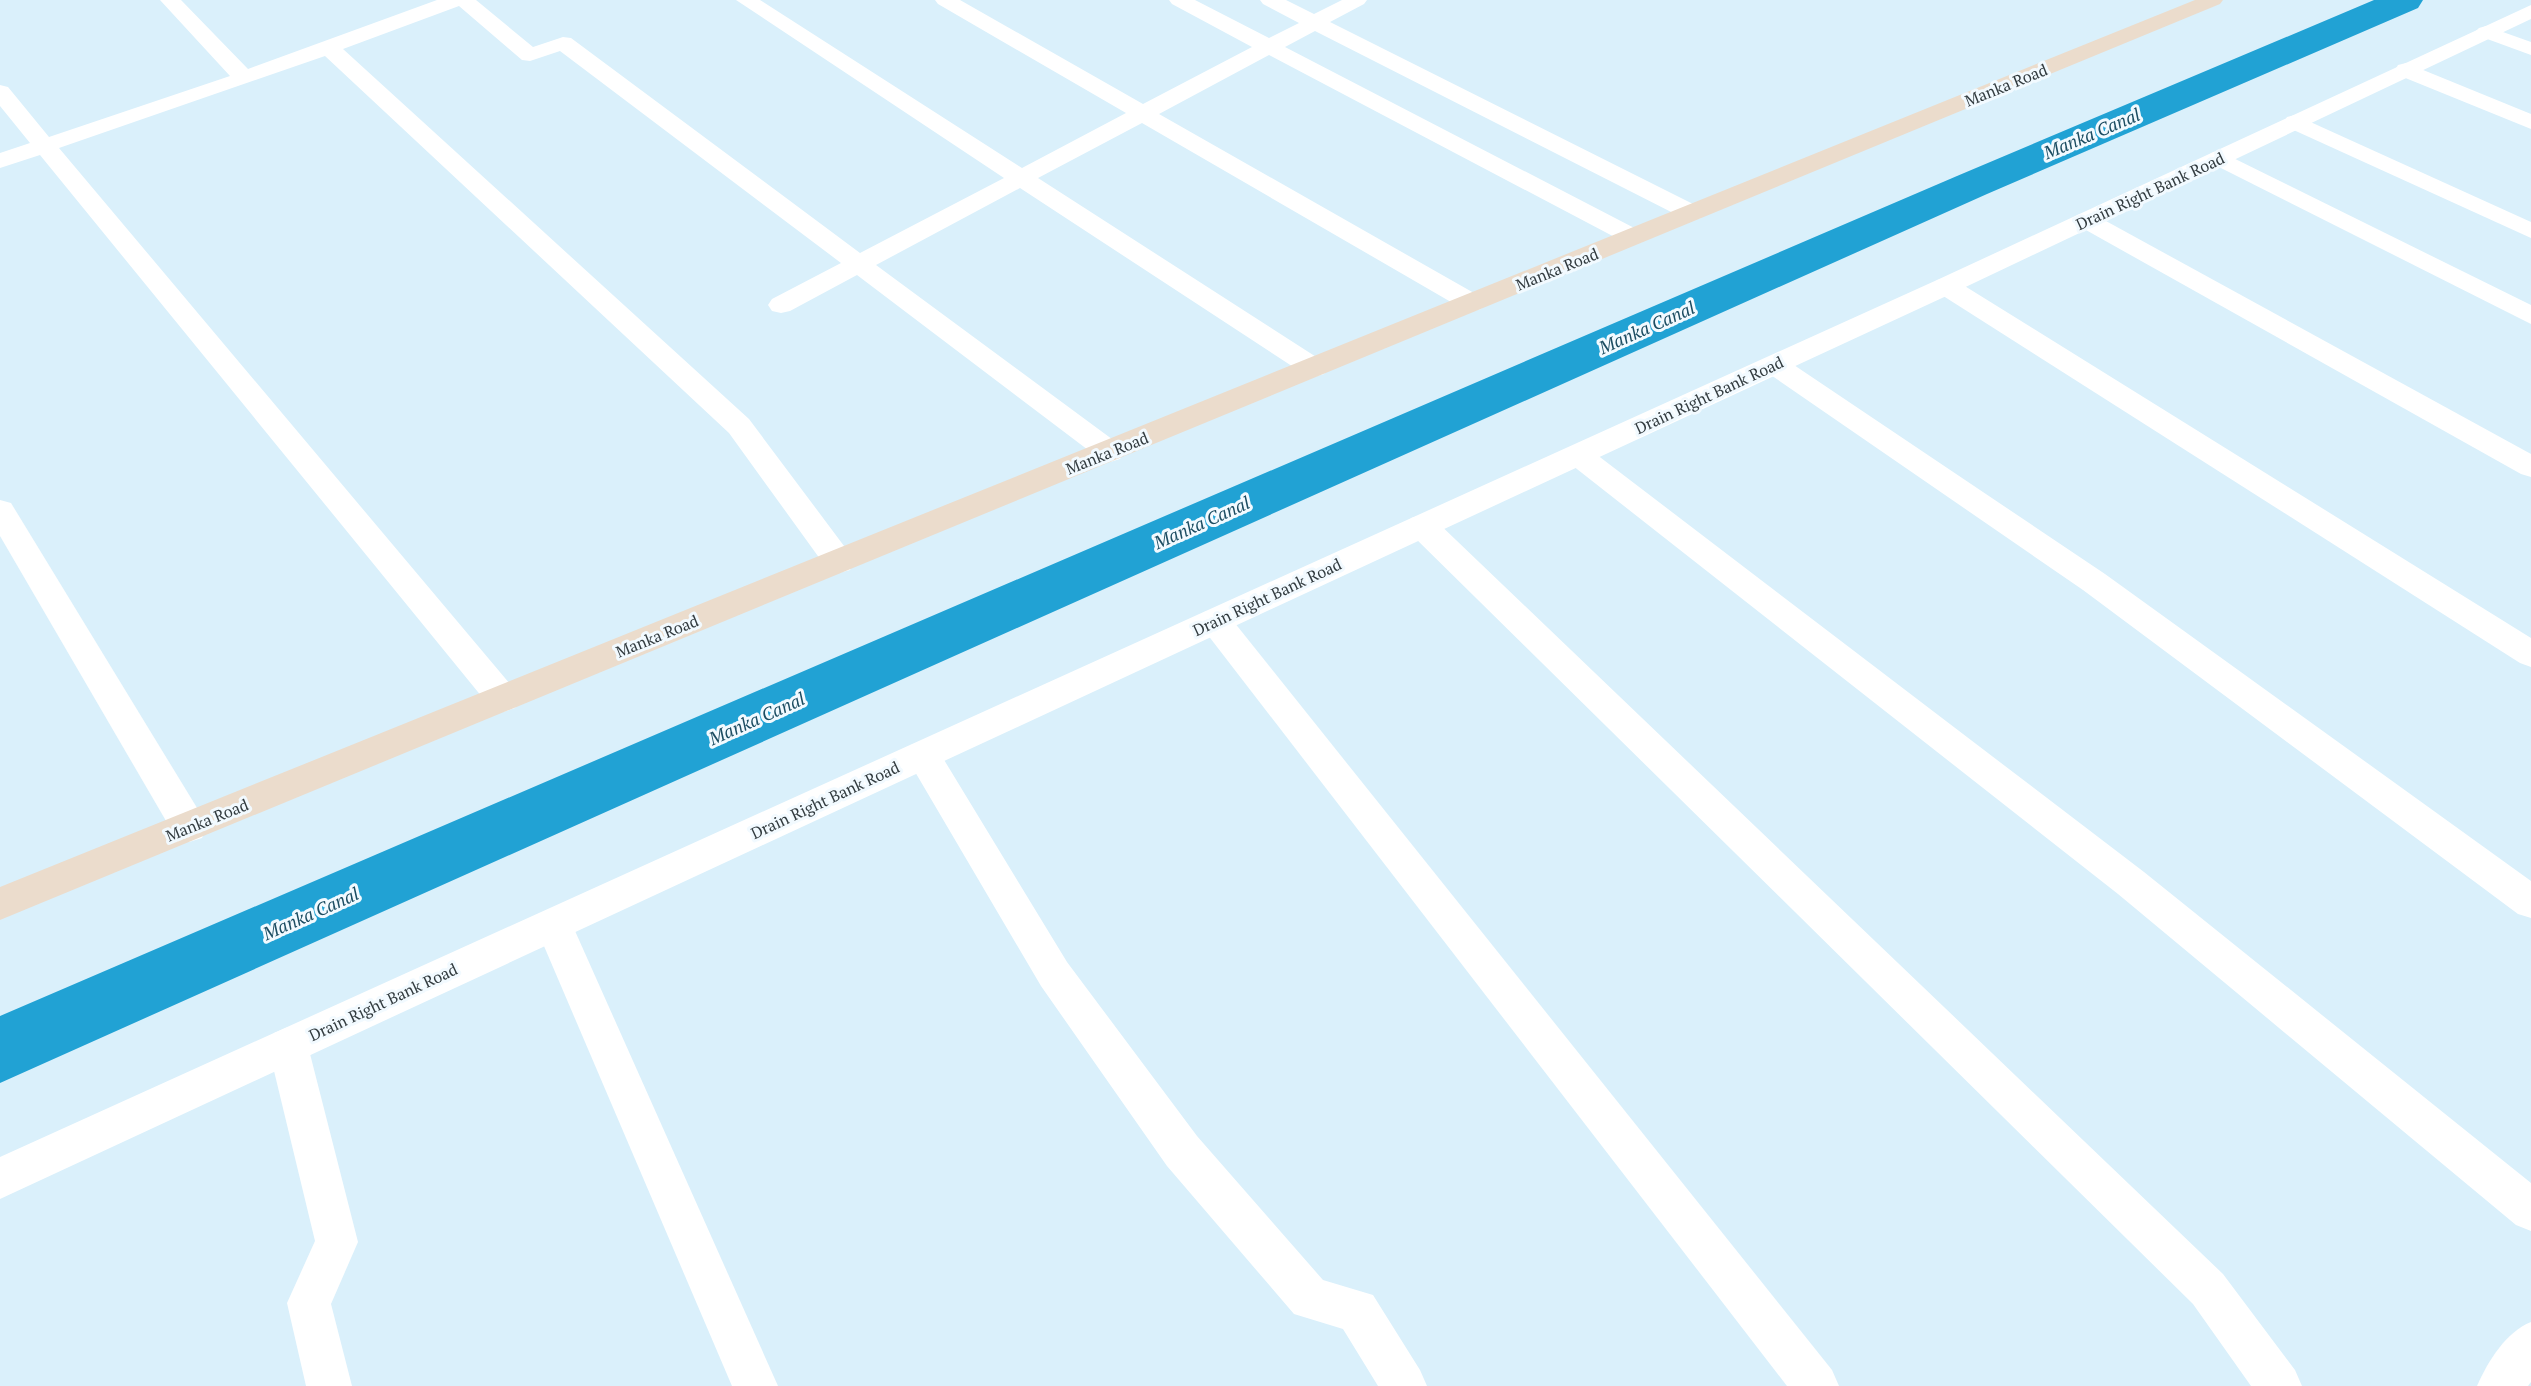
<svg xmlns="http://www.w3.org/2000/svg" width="2531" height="1386" font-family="'PT Serif',serif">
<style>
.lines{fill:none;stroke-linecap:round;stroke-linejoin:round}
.canal{fill:#21a2d4;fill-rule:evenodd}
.minor{fill:#fff;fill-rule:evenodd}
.tertiary{fill:#fff;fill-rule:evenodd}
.secondary{fill:#ebdccc;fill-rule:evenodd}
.labels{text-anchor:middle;stroke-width:6;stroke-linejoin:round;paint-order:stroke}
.street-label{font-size:16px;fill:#323b3f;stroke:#f2faff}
.water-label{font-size:18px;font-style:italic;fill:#1c4d62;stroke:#f2faff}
</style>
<rect width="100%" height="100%" fill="#daf0fb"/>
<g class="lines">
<path class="canal" d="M2374,0H2423L2418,8L1987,194L0,1083V1016L1957,176Z"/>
<g class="minor">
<path d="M160,0H181L248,69L437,0H476L533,47L563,37L571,38L860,253L1004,178L736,0H760L1022,168L1126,113L938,4L935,0H960L1143,104L1252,47L1172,4L1169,0H1195L1269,38L1299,23L1263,4L1260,0H1286L1314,14L1342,0H1367L1364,4L1330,22L1701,208L1704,213L1701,218L1692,220L1683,218L1315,31L1285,47L1642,232L1645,237L1642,242L1633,244L1624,242L1269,55L1159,114L1481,297L1485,303L1481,309L1472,311L1463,309L1142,123L1038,178L1324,362L1328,368L1324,374L1314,377L1304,374L1020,188L876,265L1120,445L1124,452L1120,459L1110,462L1100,459L857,275L790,311L781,313L772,311L768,305L772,299L841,263L560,51L530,61L522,60L459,6L343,49L749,419L850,554L854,562L850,570L839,573L828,570L729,433L325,56L59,148L515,690L520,699L515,708L503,712L491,708L40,155L0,168V153L30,143L0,106V85L8,87L49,137L230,76Z"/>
<path d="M2486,26L2531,42V55L2479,36L2475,32L2479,28Z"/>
<path d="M2406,63L2531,114V129L2398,75L2395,70L2398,65Z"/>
<path d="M2295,115L2531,222V238L2287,127L2284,122L2287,117Z"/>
<path d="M2219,151L2531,305V324L2211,163L2207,158L2211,153Z"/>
<path d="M2086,213L2095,215L2531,454V477L2521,474L2077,225L2074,220L2077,215Z"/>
<path d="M1946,278L1955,280L2531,638V667L2520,663L1937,292L1933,286L1937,280Z"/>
<path d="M1775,356L1785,359L2105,574L2531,881V918L2518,914L2083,590L1765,371L1761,365L1765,359Z"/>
<path d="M1578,445L1588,448L2144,872L2531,1183V1231L2516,1225L2118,894L1568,462L1564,455L1568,448Z"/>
<path d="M0,500L11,503L202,816L207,827L202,838L189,842L176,838L0,536Z"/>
<path d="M1422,515L1433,518L2223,1274L2295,1370L2302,1386H2251L2193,1304L1411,534L1407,526L1411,518Z"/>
<path d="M1215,609L1226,612L1832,1370L1839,1386H1787L1204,630L1199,621L1204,612Z"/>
<path d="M923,741L935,745L1067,962L1197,1136L1323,1280L1373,1295L1420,1370L1427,1386H1378L1343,1329L1294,1314L1167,1166L1041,986L911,765L906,755L911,745Z"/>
<path d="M554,908L567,913L778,1386H732L535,925L541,913Z"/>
<path d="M288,1027L302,1033L308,1046L358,1242L331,1304L352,1386H306L287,1303L315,1241L268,1046L274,1033Z"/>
<path d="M2531,1322V1382L2528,1386H2477C2488,1361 2506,1332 2531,1322Z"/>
</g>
<path class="tertiary" d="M2531,5V19L1955,292L0,1199V1157L1937,280Z"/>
<path class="secondary" d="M2195,0H2223L2220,4L0,920V887Z"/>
</g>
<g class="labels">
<g class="street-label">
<text transform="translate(2006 85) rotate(-22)" y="6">Manka Road</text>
<text transform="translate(2150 191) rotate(-25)" y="6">Drain Right Bank Road</text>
<text transform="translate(1557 269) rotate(-22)" y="6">Manka Road</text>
<text transform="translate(1709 395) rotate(-25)" y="6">Drain Right Bank Road</text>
<text transform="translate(1107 453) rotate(-22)" y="6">Manka Road</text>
<text transform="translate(1267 597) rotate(-25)" y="6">Drain Right Bank Road</text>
<text transform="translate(657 636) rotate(-22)" y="6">Manka Road</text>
<text transform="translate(825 800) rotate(-25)" y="6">Drain Right Bank Road</text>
<text transform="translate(207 820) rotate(-22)" y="6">Manka Road</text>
<text transform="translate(383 1002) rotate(-25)" y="6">Drain Right Bank Road</text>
</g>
<g class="water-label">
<text transform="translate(2092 134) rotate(-23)" y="6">Manka Canal</text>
<text transform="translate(1647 328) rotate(-24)" y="6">Manka Canal</text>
<text transform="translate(1202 523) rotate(-24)" y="6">Manka Canal</text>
<text transform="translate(757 719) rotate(-24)" y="6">Manka Canal</text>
<text transform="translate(311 914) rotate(-24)" y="6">Manka Canal</text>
</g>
</g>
</svg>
